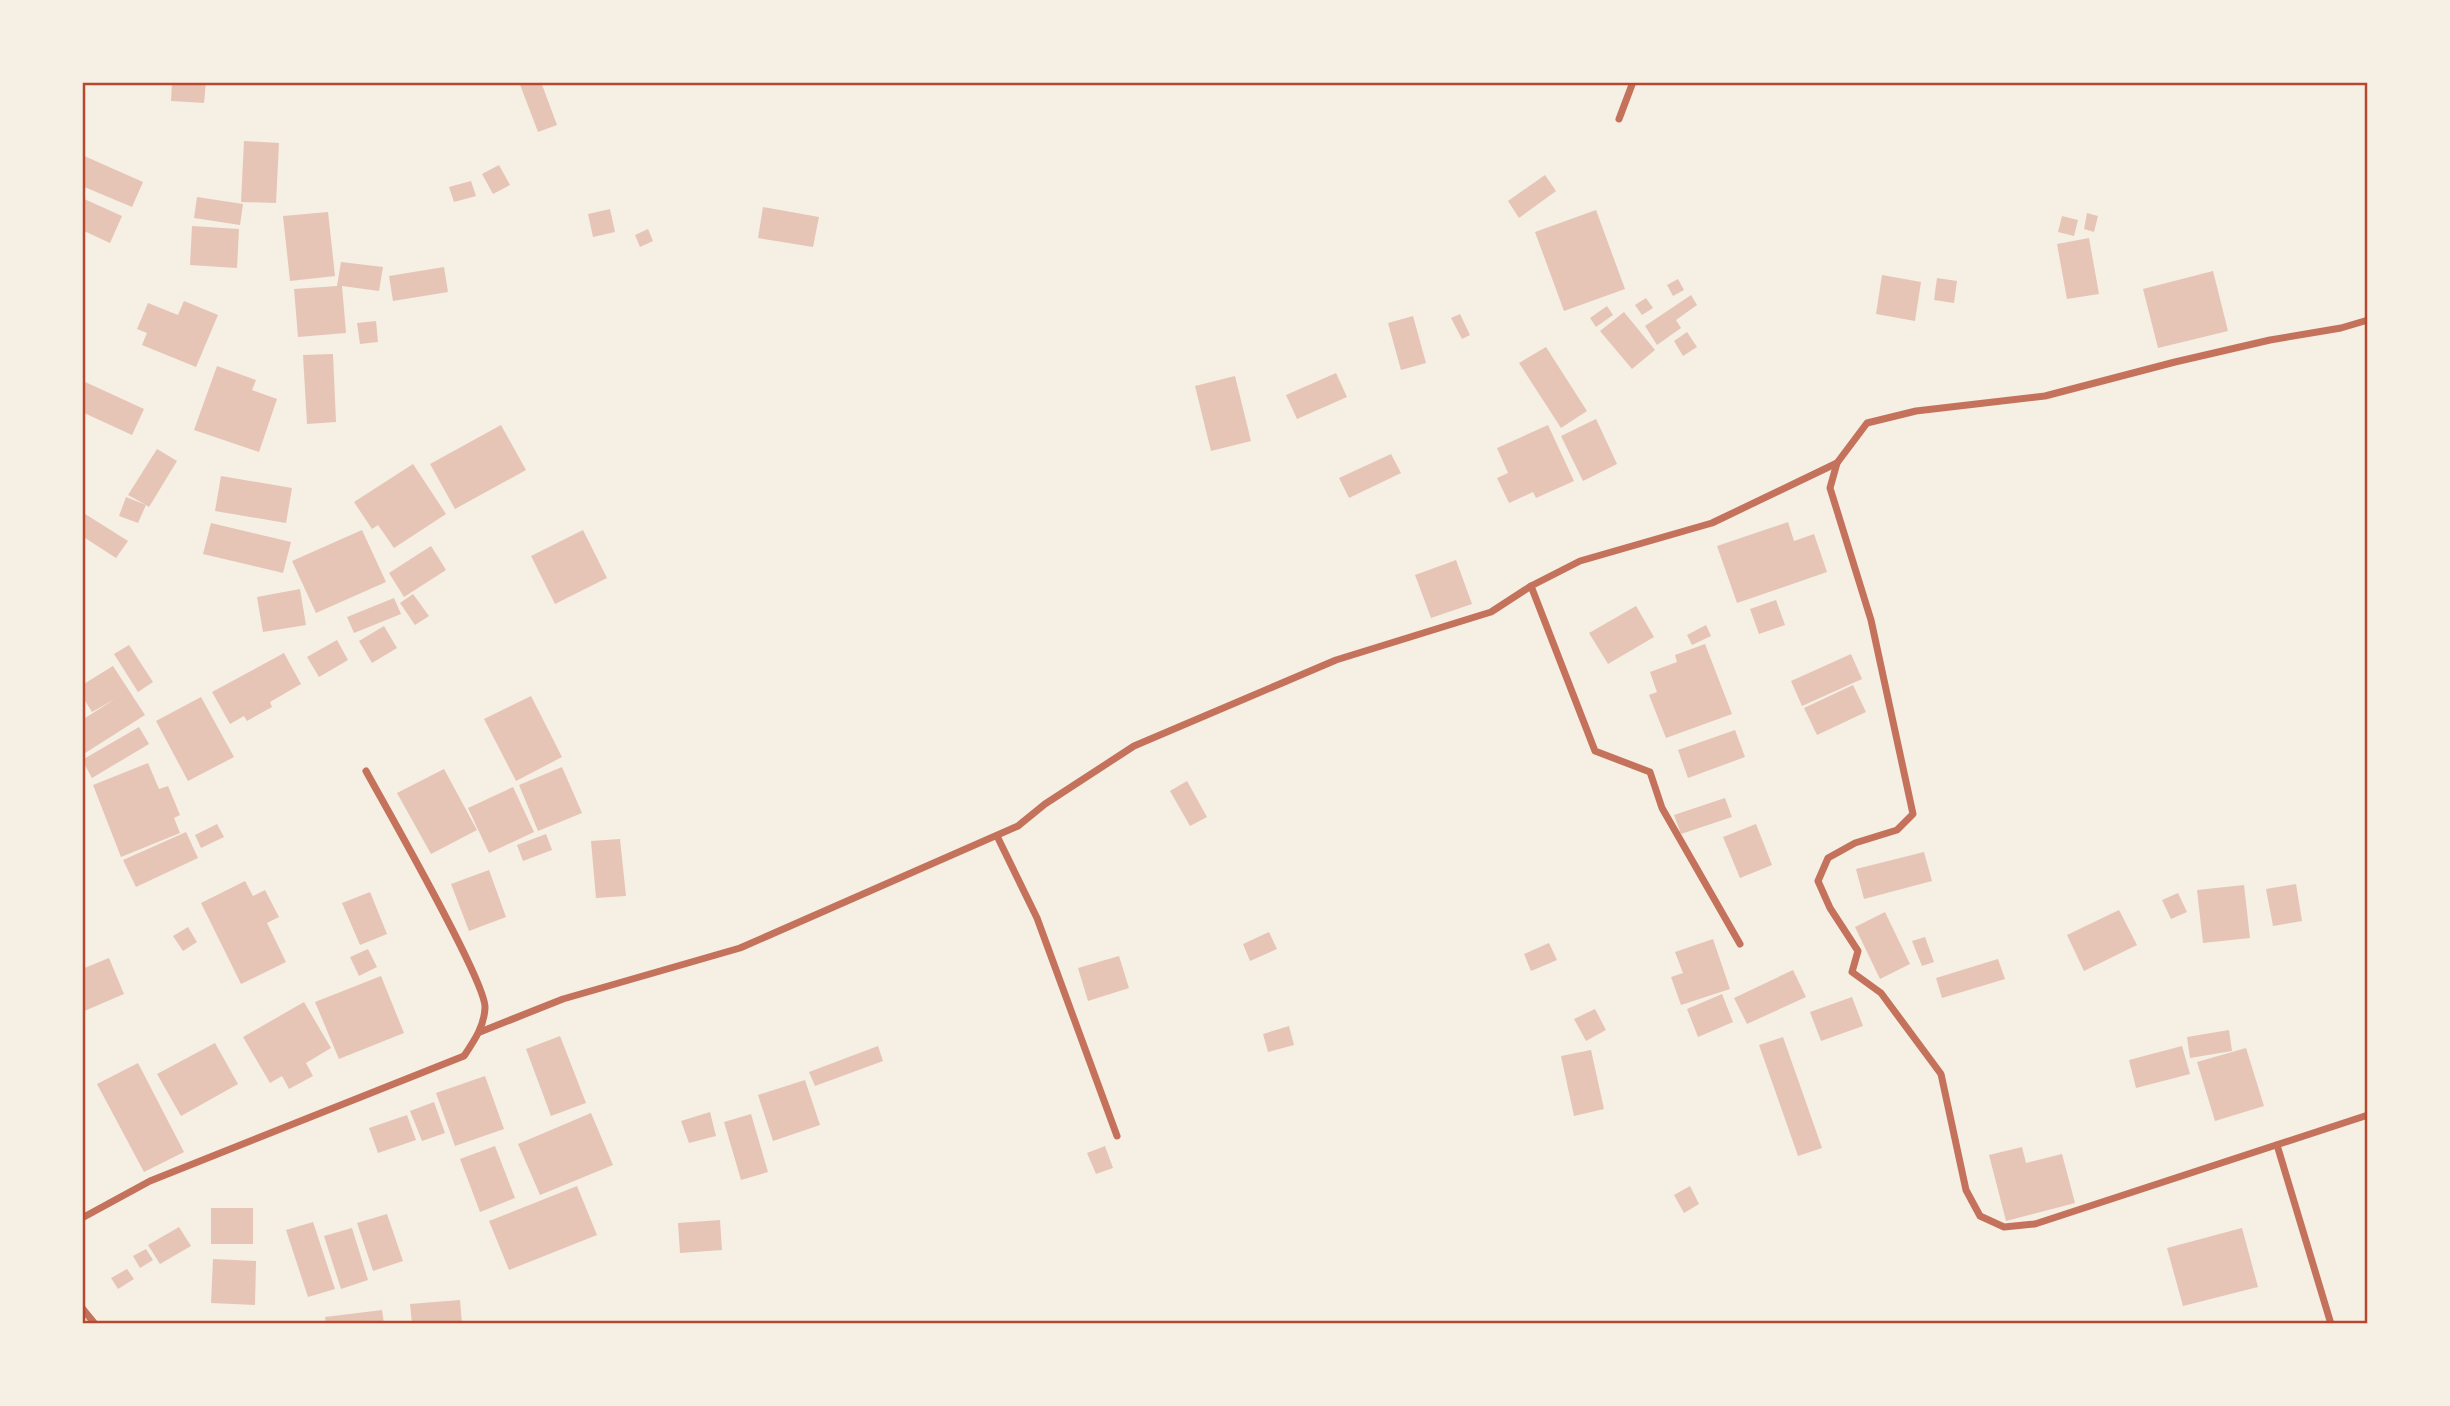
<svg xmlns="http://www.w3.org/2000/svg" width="2450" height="1406" font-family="'Varela Round',sans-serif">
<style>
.building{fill:#e6c5b7}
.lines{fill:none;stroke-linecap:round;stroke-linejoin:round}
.minor{stroke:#c5725c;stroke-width:7}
.neatline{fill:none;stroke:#b5482f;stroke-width:2.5}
</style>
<rect width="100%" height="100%" fill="#f6efe4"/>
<g class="building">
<path d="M172,82H206L204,103L171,101Z"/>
<path d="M519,82H541L557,125L538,132Z"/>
<path d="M244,141L279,143L276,203L241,202Z"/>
<path d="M82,155L143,182L132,207L82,186Z"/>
<path d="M499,165L510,185L493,194L482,174Z"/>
<path d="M1545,175L1556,191L1519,218L1508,201Z"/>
<path d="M471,181L476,196L454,202L449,187Z"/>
<path d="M197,197L243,204L240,225L194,218Z"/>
<path d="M82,198L122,216L110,243L82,230Z"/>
<path d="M763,207L819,217L813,247L758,238Z"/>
<path d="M610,209L615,232L593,237L588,214Z"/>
<path d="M1596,210L1625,289L1564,311L1535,232Z"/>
<path d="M328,212L335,276L290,281L283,216Z"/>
<path d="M2087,213L2098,216L2094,232L2084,229Z"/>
<path d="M2062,216L2078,220L2074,236L2058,232Z"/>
<path d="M192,226L239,229L237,268L190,265Z"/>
<path d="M648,229L653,241L640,247L635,235Z"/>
<path d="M2089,238L2099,294L2067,299L2057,244Z"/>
<path d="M341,262L383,267L379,291L342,286L346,333L298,337L294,289L337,286Z"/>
<path d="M444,267L448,292L393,301L389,276Z"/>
<path d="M2213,271L2228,331L2158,348L2143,289Z"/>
<path d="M1882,275L1921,282L1915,321L1876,314Z"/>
<path d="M1937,278L1957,281L1954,303L1934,300Z"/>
<path d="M1678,279L1684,290L1673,296L1667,285Z"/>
<path d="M1691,295L1697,305L1676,320L1681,328L1657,345L1645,326Z"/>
<path d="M1646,298L1653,308L1642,315L1635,305Z"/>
<path d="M184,301L218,315L196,367L142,345L147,333L137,329L148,303L178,315Z"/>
<path d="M1607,306L1613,315L1596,327L1590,318Z"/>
<path d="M1624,312L1655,350L1632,369L1600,331Z"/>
<path d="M1460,314L1470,335L1462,339L1451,318Z"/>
<path d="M1413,316L1426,363L1401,370L1388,323Z"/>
<path d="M376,321L378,342L360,344L357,323Z"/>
<path d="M1687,332L1697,347L1683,356L1674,341Z"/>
<path d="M1546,347L1587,411L1561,428L1519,363Z"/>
<path d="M333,354L336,422L307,424L303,355Z"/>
<path d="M217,366L256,380L252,390L277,399L259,452L194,430Z"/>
<path d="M1336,373L1347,397L1297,419L1286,395Z"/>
<path d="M1235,376L1251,441L1211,451L1195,386Z"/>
<path d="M83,381L144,409L132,435L82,412Z"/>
<path d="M1596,419L1617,464L1583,481L1561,436Z"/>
<path d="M501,425L526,470L455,509L430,464Z"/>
<path d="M1548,425L1574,481L1536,498L1533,492L1509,503L1497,478L1508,473L1497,448Z"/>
<path d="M157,449L177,461L149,507L146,505L138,523L119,516L126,497L146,505L128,495Z"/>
<path d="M1391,454L1401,473L1349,498L1339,478Z"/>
<path d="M413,464L446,514L394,548L378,525L372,529L354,502Z"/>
<path d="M221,476L292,488L286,523L215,511Z"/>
<path d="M82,512L128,541L116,558L82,536Z"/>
<path d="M1788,522L1794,541L1814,534L1827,572L1737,603L1717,546Z"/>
<path d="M211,523L291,542L283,573L203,554Z"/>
<path d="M362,530L386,582L316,613L292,561Z"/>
<path d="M583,530L607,578L555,604L531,556Z"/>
<path d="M431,546L446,570L404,597L389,573Z"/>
<path d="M1456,560L1472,604L1431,618L1415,575Z"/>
<path d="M300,589L306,625L263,632L257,597Z"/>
<path d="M413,594L429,616L415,625L400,603Z"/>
<path d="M394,598L401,614L354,633L347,617Z"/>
<path d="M1776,600L1785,625L1759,634L1750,609Z"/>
<path d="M1636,606L1654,637L1608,664L1589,633Z"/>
<path d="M1706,625L1711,636L1692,645L1687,635Z"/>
<path d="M384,626L397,648L372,663L359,641Z"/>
<path d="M337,640L348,660L319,677L307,657Z"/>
<path d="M1705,644L1732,714L1666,738L1649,695L1657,692L1650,672L1677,662L1675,655Z"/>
<path d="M129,645L153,682L138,692L114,654Z"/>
<path d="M284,653L301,684L270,702L272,707L247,721L244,716L230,724L212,692Z"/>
<path d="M1851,654L1862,679L1802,706L1791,681Z"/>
<path d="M113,666L145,715L82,755V720L115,699L92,712L82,696V685Z"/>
<path d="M1853,685L1866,712L1817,735L1804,708Z"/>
<path d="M531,696L562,757L516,781L484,719Z"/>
<path d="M201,697L234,757L188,781L156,721Z"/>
<path d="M139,727L149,744L92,778L82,760Z"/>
<path d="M1735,730L1745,757L1688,778L1678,750Z"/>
<path d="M148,763L159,789L168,786L180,815L174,818L180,833L121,857L93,785Z"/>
<path d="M562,767L582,813L538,831L519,785Z"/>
<path d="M444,769L477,830L431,854L397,793Z"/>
<path d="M1187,781L1207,817L1190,826L1170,791Z"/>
<path d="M513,787L534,832L489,853L468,808Z"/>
<path d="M1725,798L1732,817L1681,834L1674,815Z"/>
<path d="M217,824L224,837L201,848L195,835Z"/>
<path d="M1756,824L1772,865L1740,878L1723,837Z"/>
<path d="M186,832L198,858L136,887L123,860Z"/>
<path d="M546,834L552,850L523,861L517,845Z"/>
<path d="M620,839L626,896L596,898L591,841Z"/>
<path d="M1924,852L1932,881L1864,899L1856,869Z"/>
<path d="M489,870L506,917L469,931L451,884Z"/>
<path d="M245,881L253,896L265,890L279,917L267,923L286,962L241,984L201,903Z"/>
<path d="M2296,884L2302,921L2273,926L2266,889Z"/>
<path d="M2244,885L2250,938L2203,943L2197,890Z"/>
<path d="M370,892L387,934L360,945L342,903Z"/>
<path d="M2178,893L2187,912L2171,919L2162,900Z"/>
<path d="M2119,910L2137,945L2084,971L2067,935Z"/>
<path d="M1885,912L1910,964L1880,979L1855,927Z"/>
<path d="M188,927L197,942L183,951L173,936Z"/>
<path d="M1269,932L1277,949L1250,961L1243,944Z"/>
<path d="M1925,937L1934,962L1922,966L1912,941Z"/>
<path d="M1713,939L1730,989L1681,1005L1671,977L1683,973L1675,952Z"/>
<path d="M1549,943L1557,960L1531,971L1524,954Z"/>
<path d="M368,949L377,967L359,976L350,957Z"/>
<path d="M1119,956L1129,988L1088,1001L1078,968Z"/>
<path d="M109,958L124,994L82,1012V969Z"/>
<path d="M1998,959L2005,979L1942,998L1936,978Z"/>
<path d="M1793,970L1806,997L1747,1024L1734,998Z"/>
<path d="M381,976L404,1033L339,1059L315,1002Z"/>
<path d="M1722,994L1733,1022L1698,1037L1687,1009Z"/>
<path d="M1852,997L1863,1026L1821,1041L1810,1012Z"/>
<path d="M304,1002L331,1048L306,1063L313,1076L289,1089L282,1076L270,1083L243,1037Z"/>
<path d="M1595,1009L1606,1030L1586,1041L1574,1019Z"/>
<path d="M1289,1026L1294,1045L1268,1052L1263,1034Z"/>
<path d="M2229,1030L2232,1051L2190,1058L2187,1037Z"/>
<path d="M560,1036L586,1103L551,1116L526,1049Z"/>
<path d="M1783,1037L1822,1148L1798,1156L1759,1045Z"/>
<path d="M215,1043L238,1084L181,1116L157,1074Z"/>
<path d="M878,1046L883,1061L815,1086L809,1072Z"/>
<path d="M2182,1046L2190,1074L2136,1088L2129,1060Z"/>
<path d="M2246,1048L2264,1106L2215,1121L2197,1062Z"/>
<path d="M1591,1050L1604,1109L1574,1116L1561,1056Z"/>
<path d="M138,1063L184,1152L144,1172L97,1084Z"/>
<path d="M485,1076L504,1129L455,1146L436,1093Z"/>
<path d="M805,1080L820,1125L773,1141L758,1095Z"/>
<path d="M434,1102L445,1133L422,1141L410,1111Z"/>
<path d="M710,1112L716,1136L689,1143L681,1121Z"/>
<path d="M591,1113L613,1165L540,1195L518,1144Z"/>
<path d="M751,1114L768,1172L741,1180L724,1122Z"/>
<path d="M407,1115L416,1140L378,1153L369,1128Z"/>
<path d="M495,1146L515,1198L480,1212L460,1159Z"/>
<path d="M1105,1146L1113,1168L1096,1174L1087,1153Z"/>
<path d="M2022,1147L2026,1163L2062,1154L2075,1203L2006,1221L1989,1155Z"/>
<path d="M577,1186L597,1235L509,1270L489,1221Z"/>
<path d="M1690,1186L1699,1204L1684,1213L1674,1195Z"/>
<rect x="211" y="1208" width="42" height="36"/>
<path d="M387,1214L403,1261L373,1271L357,1223Z"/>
<path d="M720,1220L722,1250L680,1253L678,1223Z"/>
<path d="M313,1222L335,1289L308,1297L286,1230Z"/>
<path d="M179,1227L191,1246L160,1264L148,1245Z"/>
<path d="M352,1228L368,1280L341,1289L324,1236Z"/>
<path d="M2242,1228L2258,1287L2183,1306L2167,1248Z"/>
<path d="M146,1249L153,1260L140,1268L133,1256Z"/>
<path d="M213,1259L256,1261L255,1305L211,1303Z"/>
<path d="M127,1269L134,1279L118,1289L111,1278Z"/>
<path d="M460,1300L462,1324H412L410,1304Z"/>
<path d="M382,1310L384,1324H326L325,1317Z"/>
</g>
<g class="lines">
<g class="minor">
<path d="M1619,119L1633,82"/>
<path d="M2368,320L2341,328L2270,340L2175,362L2045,396L1916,411L1867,423L1837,463L1830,488L1871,620L1913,814L1897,830L1855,843L1828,858L1818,881L1830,908L1858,951L1852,972L1881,993L1941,1074L1966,1190L1980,1216L2004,1227L2035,1224L2368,1115"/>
<path d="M1531,586L1595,751L1650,772L1662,808L1740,944"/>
<path d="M997,836L1037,918L1117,1136"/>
<path d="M480,1032L563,999L740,948L1018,826L1045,804L1134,746L1336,660L1491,612L1531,586L1580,561L1712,523L1837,463"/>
<path d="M2277,1145L2331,1324"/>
<path d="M82,1218L150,1181L464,1056C474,1041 484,1027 485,1008C487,983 385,806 366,771"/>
<path d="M82,1308L95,1324"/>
</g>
</g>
<rect width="2450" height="1406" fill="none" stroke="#f6efe4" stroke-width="168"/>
<rect x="84" y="84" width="2282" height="1238" class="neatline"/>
</svg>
